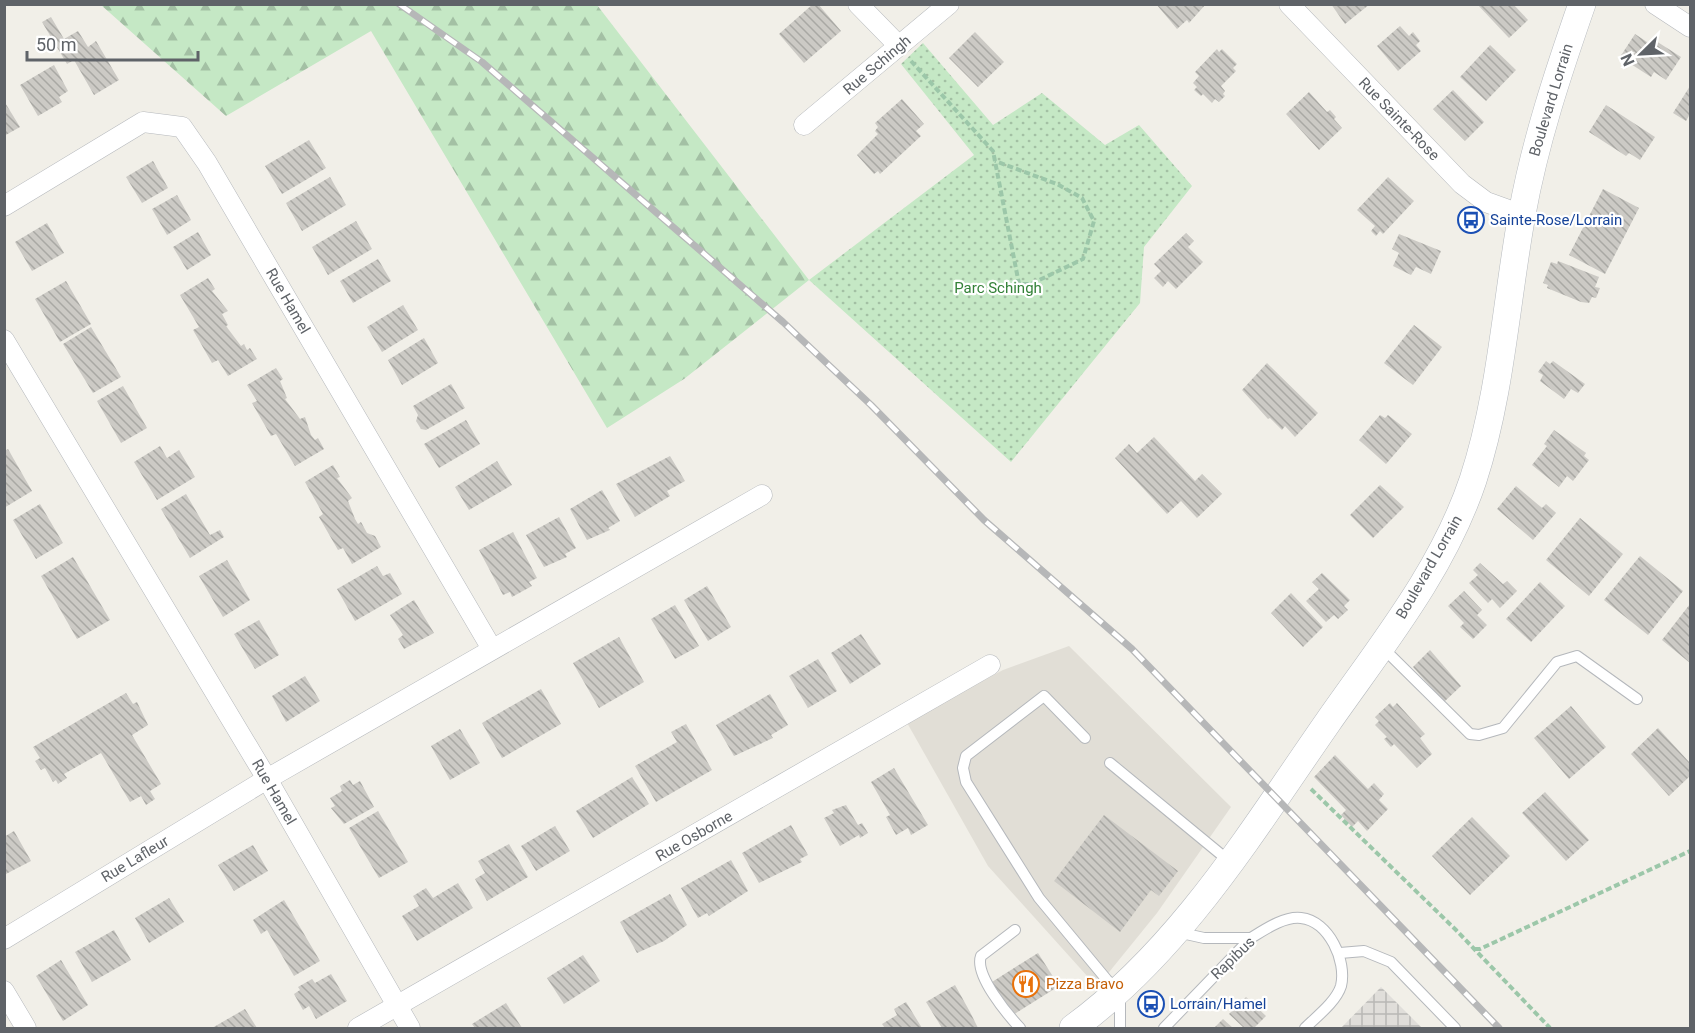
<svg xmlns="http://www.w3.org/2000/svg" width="1695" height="1033" font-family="Roboto,sans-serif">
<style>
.industrial{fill:url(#industrial-grid)}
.education{fill:#e1ded6}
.forest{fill:url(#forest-firs)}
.park{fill:url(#park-dots)}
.building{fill:url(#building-back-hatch)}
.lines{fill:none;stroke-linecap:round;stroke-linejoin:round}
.lane-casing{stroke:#b5b8bc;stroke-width:12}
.street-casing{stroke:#b5b8bc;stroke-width:21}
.secondary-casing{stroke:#b6babf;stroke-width:28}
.path{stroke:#9cc7a9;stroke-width:4;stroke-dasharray:6 3;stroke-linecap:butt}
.lane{stroke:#fff;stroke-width:10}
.street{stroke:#fff;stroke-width:20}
.secondary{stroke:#fff;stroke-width:27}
.rail-casing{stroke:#b6b7b8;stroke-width:7}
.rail{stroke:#fff;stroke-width:4.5;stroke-dasharray:14;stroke-linecap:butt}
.labels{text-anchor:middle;stroke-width:4.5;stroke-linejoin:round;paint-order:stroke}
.street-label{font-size:15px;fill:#5f6368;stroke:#fff}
.transit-label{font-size:15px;fill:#164399;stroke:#fff;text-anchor:start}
.park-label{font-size:15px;fill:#348238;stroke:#fff}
.food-label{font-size:15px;fill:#c56008;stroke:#fff;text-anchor:start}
</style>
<defs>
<pattern id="industrial-grid" width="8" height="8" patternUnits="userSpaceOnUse" patternTransform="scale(1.5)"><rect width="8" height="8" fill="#e0deda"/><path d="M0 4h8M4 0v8" fill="none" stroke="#b9b8b5"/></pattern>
<pattern id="forest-firs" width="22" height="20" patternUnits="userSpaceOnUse" patternTransform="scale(1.5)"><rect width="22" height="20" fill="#c5e8c5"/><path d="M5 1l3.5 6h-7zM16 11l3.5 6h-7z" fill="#a3c0a4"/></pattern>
<pattern id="park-dots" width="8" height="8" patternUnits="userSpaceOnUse" patternTransform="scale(1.5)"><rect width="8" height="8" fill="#c5e8c5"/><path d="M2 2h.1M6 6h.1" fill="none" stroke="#a3c0a4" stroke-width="1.8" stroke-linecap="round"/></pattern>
<pattern id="building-back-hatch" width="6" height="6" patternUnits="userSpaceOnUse" patternTransform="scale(1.5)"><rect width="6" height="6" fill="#cccac5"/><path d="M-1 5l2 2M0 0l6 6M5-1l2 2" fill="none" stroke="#a9a8a4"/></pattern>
</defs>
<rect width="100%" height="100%" fill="#f1efe8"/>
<path class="industrial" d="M1381,987L1422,1028H1341Z"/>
<path class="education" d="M1069,646L1231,807L1157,913L1097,987L988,866L906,721L1003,670Z"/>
<path class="forest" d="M101,5H597L809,280L684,379L607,428L371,31L226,116Z"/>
<path class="park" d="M923,43L993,125L1042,93L1105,145L1139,125L1192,186L1144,247L1140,303L1011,462L809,280L974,155L901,64Z"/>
<g class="building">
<path d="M813,4H818L841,31L804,63L779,34Z"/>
<path d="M1156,4H1206L1189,23L1187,20L1177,29Z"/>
<path d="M1331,4H1370L1345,24Z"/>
<path d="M1477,4H1513L1528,20L1509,38Z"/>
<path d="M51,17L64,39L78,31L88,47L96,41L119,80L94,95L74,60L67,64L42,22Z"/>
<path d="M1400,26L1409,36L1413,32L1420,41L1416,45L1421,51L1398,71L1377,46Z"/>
<path d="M975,32L1004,62L978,87L949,58Z"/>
<path d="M1635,34L1653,46L1656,41L1681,57L1666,80L1654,72L1651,77L1620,57Z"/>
<path d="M1490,45L1516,70L1486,101L1460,77Z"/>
<path d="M1217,49L1219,52L1222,49L1237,64L1233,68L1236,71L1221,86L1225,91L1223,94L1225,96L1219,102L1215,99L1212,103L1203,94L1201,96L1194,90L1197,87L1193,83L1199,76L1195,72Z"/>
<path d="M54,65L68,91L59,97L62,102L38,116L20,85Z"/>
<path d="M1690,86V114L1686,121L1673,113Z"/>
<path d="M1453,90L1484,122L1465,141L1433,109Z"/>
<path d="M1309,92L1327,112L1330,110L1336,117L1334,119L1342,128L1319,150L1286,114Z"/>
<path d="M902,99L924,124L916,131L921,136L880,174L878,171L874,174L857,155L878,134L875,131L878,127L875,123Z"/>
<path d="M4,101L20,127L4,136Z"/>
<path d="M1606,105L1655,137L1640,160L1629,153L1626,156L1589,132Z"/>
<path d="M309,140L326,168L282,194L265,166Z"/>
<path d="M153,161L168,188L142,203L126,177Z"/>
<path d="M330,177L346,205L302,231L286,203Z"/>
<path d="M1388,177L1414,201L1383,234L1380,231L1376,236L1371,231L1375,226L1357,210Z"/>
<path d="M1603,189L1639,208L1605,274L1569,255Z"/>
<path d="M177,195L191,220L167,235L152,209Z"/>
<path d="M356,221L372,249L328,275L312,247Z"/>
<path d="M47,223L64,253L32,271L15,242Z"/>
<path d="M198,232L211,255L187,270L173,247Z"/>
<path d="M1186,233L1194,241L1188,247L1203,262L1176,289L1168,281L1163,287L1154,278L1161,271L1154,264Z"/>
<path d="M1399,234L1441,251L1431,274L1416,267L1411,275L1393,266L1399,253L1392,249Z"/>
<path d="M378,259L391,281L353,303L340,281Z"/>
<path d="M1558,261L1599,277L1595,287L1600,288L1596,298L1592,297L1589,303L1581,302L1547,288L1548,285L1543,283L1551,262L1557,264Z"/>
<path d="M208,278L215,289L212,291L228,311L222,314L228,325L226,326L241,346L244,344L247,350L250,348L257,359L228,376L218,360L212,363L193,330L199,327L180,295Z"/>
<path d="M66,281L91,324L60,342L35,299Z"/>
<path d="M403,305L418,330L382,352L367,327Z"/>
<path d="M1414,325L1442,347L1413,385L1384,363Z"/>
<path d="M91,327L121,377L93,393L63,344Z"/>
<path d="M424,338L438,363L402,385L388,360Z"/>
<path d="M1546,361L1550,364L1553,361L1585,384L1578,393L1571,389L1564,399L1540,381L1543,375L1538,372Z"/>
<path d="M1267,363L1318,413L1295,437L1285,426L1282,430L1270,418L1268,419L1242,390Z"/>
<path d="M276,368L283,379L280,381L287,398L285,399L300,419L305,417L311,435L315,440L318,438L324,449L295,466L276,434L271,436L252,403L257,401L247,385Z"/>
<path d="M451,384L465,408L426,430L421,429L416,421L418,415L413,406Z"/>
<path d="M123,386L147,428L121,443L97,401Z"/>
<path d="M1380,415L1385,418L1388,415L1412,434L1386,464L1359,440Z"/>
<path d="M466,420L480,444L439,468L424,444Z"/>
<path d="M1554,430L1586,453L1584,456L1589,460L1573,481L1567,476L1559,487L1532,465L1547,446L1544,444Z"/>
<path d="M1154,437L1195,481L1202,474L1222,494L1197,518L1181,501L1167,514L1115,458L1129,444L1137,453Z"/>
<path d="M160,446L167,458L179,450L195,477L157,500L134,462Z"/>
<path d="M8,449L32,491L4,508V451Z"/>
<path d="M670,456L685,481L667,491L670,496L635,517L616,484Z"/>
<path d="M497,461L512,485L469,510L455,487Z"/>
<path d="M333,465L340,477L337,478L352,498L348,501L355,519L358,524L361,522L367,533L375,536L381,547L352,564L343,548L338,550L319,517L323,514L305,482Z"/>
<path d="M1380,485L1404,507L1373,538L1350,515Z"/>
<path d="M1516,486L1542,508L1546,504L1556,513L1533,540L1497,509Z"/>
<path d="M602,490L620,521L608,528L610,530L587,540L570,509Z"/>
<path d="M186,494L210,535L220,530L224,537L190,558L161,509Z"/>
<path d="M40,504L63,543L36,559L13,520Z"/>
<path d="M559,517L576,548L565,554L567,557L544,567L526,535Z"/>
<path d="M1580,518L1623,554L1589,596L1546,560Z"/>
<path d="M513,532L537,578L529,582L532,586L512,597L510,592L503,595L479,550Z"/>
<path d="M1640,556L1683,591L1648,635L1604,600Z"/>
<path d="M73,557L110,620L77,639L41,576Z"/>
<path d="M227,560L250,600L223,617L199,576Z"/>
<path d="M1480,563L1503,584L1507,581L1517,591L1500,608L1492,599L1488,603L1469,583L1478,575L1473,570Z"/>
<path d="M377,566L383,576L390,573L402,594L355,621L337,589Z"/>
<path d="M1322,573L1350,600L1344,606L1348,610L1338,619L1334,615L1326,622L1306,601L1319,589L1312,582Z"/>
<path d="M1540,582L1565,606L1531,642L1506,619Z"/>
<path d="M707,586L731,627L708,641L684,600Z"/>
<path d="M1464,591L1482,610L1477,615L1487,625L1473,639L1460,627L1464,623L1448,606Z"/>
<path d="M1291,593L1323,627L1303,647L1271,613Z"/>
<path d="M414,600L434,633L404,649L398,639L403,635L390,615Z"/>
<path d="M1690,604V663L1662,640Z"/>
<path d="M675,605L699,646L675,659L651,619Z"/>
<path d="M259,620L279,655L255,669L234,634Z"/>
<path d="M861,634L881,664L850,684L831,653Z"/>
<path d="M619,637L644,682L599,708L573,663Z"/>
<path d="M1430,650L1461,686L1444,702L1413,667Z"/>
<path d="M818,659L837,691L808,708L789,676Z"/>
<path d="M305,676L320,701L286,722L272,696Z"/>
<path d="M541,689L561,724L502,758L482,723Z"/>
<path d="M126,693L133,704L137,702L148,725L132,735L161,784L150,791L155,799L146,805L141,796L130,802L101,753L64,774L67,778L58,784L56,780L53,782L45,768L41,770L35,761L40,758L33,747Z"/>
<path d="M770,694L788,725L771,735L773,738L734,756L716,725Z"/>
<path d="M1390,703L1393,707L1397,703L1425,734L1420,738L1432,754L1417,768L1394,744L1391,747L1384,739L1387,737L1375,725L1379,721L1375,717Z"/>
<path d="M1571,706L1606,747L1569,779L1534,738Z"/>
<path d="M686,724L712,770L656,802L635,766L677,742L671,732Z"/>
<path d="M1658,728L1690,763V776L1669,796L1631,754Z"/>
<path d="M460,729L480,763L450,780L431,746Z"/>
<path d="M1335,755L1368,789L1374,783L1384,794L1379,800L1388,809L1367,831L1358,821L1352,827L1341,815L1346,810L1314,777Z"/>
<path d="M894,768L928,825L911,835L908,828L896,835L886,817L890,815L871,782Z"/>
<path d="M632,777L649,804L593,838L576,811Z"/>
<path d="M350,780L353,785L360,781L374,807L344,824L331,808L335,806L330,798L342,791L340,786Z"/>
<path d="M1545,792L1589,840L1566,861L1522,813Z"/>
<path d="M846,805L858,825L862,823L868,833L860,838L859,835L840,846L824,818L834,813L832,810Z"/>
<path d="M378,811L408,862L379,878L349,828Z"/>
<path d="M1104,815L1178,871L1159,896L1151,890L1120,932L1054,881Z"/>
<path d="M1472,817L1510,856L1470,895L1432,856Z"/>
<path d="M791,825L808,855L800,859L802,862L759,883L742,853Z"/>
<path d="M555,826L570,851L536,871L521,846Z"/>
<path d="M14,831L31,861L4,875V837Z"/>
<path d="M509,844L528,877L487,901L475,879L485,873L478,861Z"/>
<path d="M253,845L268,871L234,891L218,865Z"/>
<path d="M731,860L748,891L709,916L707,913L698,918L681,888Z"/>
<path d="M458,883L473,908L417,941L402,916L419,906L413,896L426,888L433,898Z"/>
<path d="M670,894L687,925L664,941L637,953L620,922Z"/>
<path d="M169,898L184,922L149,943L135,918Z"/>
<path d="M284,900L320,961L294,976L267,930L261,934L253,920Z"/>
<path d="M114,930L131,960L92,982L75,952Z"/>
<path d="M1038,953L1059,986L1013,1015L992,982Z"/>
<path d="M583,955L600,981L564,1004L547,978Z"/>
<path d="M61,960L88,1005L63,1021L36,976Z"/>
<path d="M331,974L347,1001L316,1019L309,1006L303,1010L294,994L300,990L298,987L312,979L315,983Z"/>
<path d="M955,985L970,1012L978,1028H942L926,1002Z"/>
<path d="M1246,997L1266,1016L1254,1028H1244L1229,1014Z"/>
<path d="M906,1002L922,1028H885L882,1024L897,1015L894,1009Z"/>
<path d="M506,1003L522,1028H475L472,1024Z"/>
<path d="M245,1009L257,1028H212Z"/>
<path d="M1223,1019L1233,1028H1214Z"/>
</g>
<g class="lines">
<defs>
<g id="lane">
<path d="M1381,646L1470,734L1479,735L1503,728L1557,662L1577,656L1637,699"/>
<path d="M1085,738L1044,696L966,756L963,768L966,782L1039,898L1107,980L1120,991V1028"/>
<path d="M1110,763L1229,861"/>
<path d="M1015,930L981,956C974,975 1008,1015 1020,1028"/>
<path d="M1177,932L1204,938H1251"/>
<path d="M1340,953L1364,951L1391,962L1455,1028"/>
<path d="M1164,1028L1251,938C1264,930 1284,916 1301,918C1329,921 1347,961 1341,986C1336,1002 1316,1017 1305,1028"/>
</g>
<g id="street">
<path d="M858,4L899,46"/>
<path d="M1289,4L1462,184L1486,202L1522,215"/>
<path d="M1655,4L1690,27"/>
<path d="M804,125L949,4"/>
<path d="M4,206L143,122L182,127L207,163L492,649"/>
<path d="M4,340L267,779L410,1028"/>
<path d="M4,939L267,779L762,495"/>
<path d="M4,991L26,1028"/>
<path d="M358,1028L990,665"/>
</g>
<path id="secondary" d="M1073,1028C1181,949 1252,831 1328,722C1381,646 1443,570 1473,480C1501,395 1506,302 1522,214C1535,142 1558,73 1582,4"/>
</defs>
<use href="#lane" class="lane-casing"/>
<use href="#street" class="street-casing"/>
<use href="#secondary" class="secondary-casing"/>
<g class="path">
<path d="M911,61L993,151L1019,284H1031L1083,259L1094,221L1082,198L1057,184L995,161"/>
<path d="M1311,789L1456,930L1550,1028"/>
<path d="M1475,949H1480L1690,851"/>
</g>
<use href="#lane" class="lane"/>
<use href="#street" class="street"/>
<use href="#secondary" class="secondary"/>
<defs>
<path id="rail" d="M399,4L482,62L783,322L871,405L984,520L1132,649L1499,1028"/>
</defs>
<use href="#rail" class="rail-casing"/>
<use href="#rail" class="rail"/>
</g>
<defs>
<symbol id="bus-ring" viewBox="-11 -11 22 22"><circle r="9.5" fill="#fff" stroke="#1a4fb4" stroke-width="1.5"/><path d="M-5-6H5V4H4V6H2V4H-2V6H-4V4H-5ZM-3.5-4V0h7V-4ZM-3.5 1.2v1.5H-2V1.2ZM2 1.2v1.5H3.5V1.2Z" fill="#1a4fb4"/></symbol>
<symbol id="restaurant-ring" viewBox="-11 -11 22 22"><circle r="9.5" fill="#fff" stroke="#e8710a" stroke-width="1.5"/><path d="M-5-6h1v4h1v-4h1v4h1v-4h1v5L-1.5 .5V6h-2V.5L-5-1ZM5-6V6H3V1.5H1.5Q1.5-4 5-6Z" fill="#e8710a"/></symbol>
</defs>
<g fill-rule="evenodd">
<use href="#bus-ring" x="1456" y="205" width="30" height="30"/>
<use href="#restaurant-ring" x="1011" y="969" width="30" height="30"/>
<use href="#bus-ring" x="1136" y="989" width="30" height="30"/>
</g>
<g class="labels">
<g class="street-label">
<text transform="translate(877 65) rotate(-40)" y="5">Rue Schingh</text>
<text transform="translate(1551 100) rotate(-73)" y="5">Boulevard Lorrain</text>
<text transform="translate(1399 119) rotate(46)" y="5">Rue Sainte-Rose</text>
<text transform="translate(288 301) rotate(60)" y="5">Rue Hamel</text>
<text transform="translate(1429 567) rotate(-60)" y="5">Boulevard Lorrain</text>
<text transform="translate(274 792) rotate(60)" y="5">Rue Hamel</text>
<text transform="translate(694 836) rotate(-30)" y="5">Rue Osborne</text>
<text transform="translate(135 859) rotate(-31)" y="5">Rue Lafleur</text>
<text transform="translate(1233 958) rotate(-44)" y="5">Rapibus</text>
</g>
<g class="transit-label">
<text x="1490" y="225">Sainte-Rose/Lorrain</text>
<text x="1170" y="1009">Lorrain/Hamel</text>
</g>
<g class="park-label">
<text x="998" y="293">Parc Schingh</text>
</g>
<g class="food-label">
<text x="1046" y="989">Pizza Bravo</text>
</g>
</g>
<rect width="1695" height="1033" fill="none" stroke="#5f6368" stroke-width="12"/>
<g transform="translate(1641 54) rotate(246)" stroke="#ffffff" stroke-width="4.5" paint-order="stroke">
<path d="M0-4.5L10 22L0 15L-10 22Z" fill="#5f6368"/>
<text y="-9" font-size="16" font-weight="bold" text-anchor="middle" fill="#5f6368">N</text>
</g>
<path d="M27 51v9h171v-9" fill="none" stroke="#5f6368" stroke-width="3"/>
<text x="36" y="51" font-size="18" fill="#5f6368" stroke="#ffffff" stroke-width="4.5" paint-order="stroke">50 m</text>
</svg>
